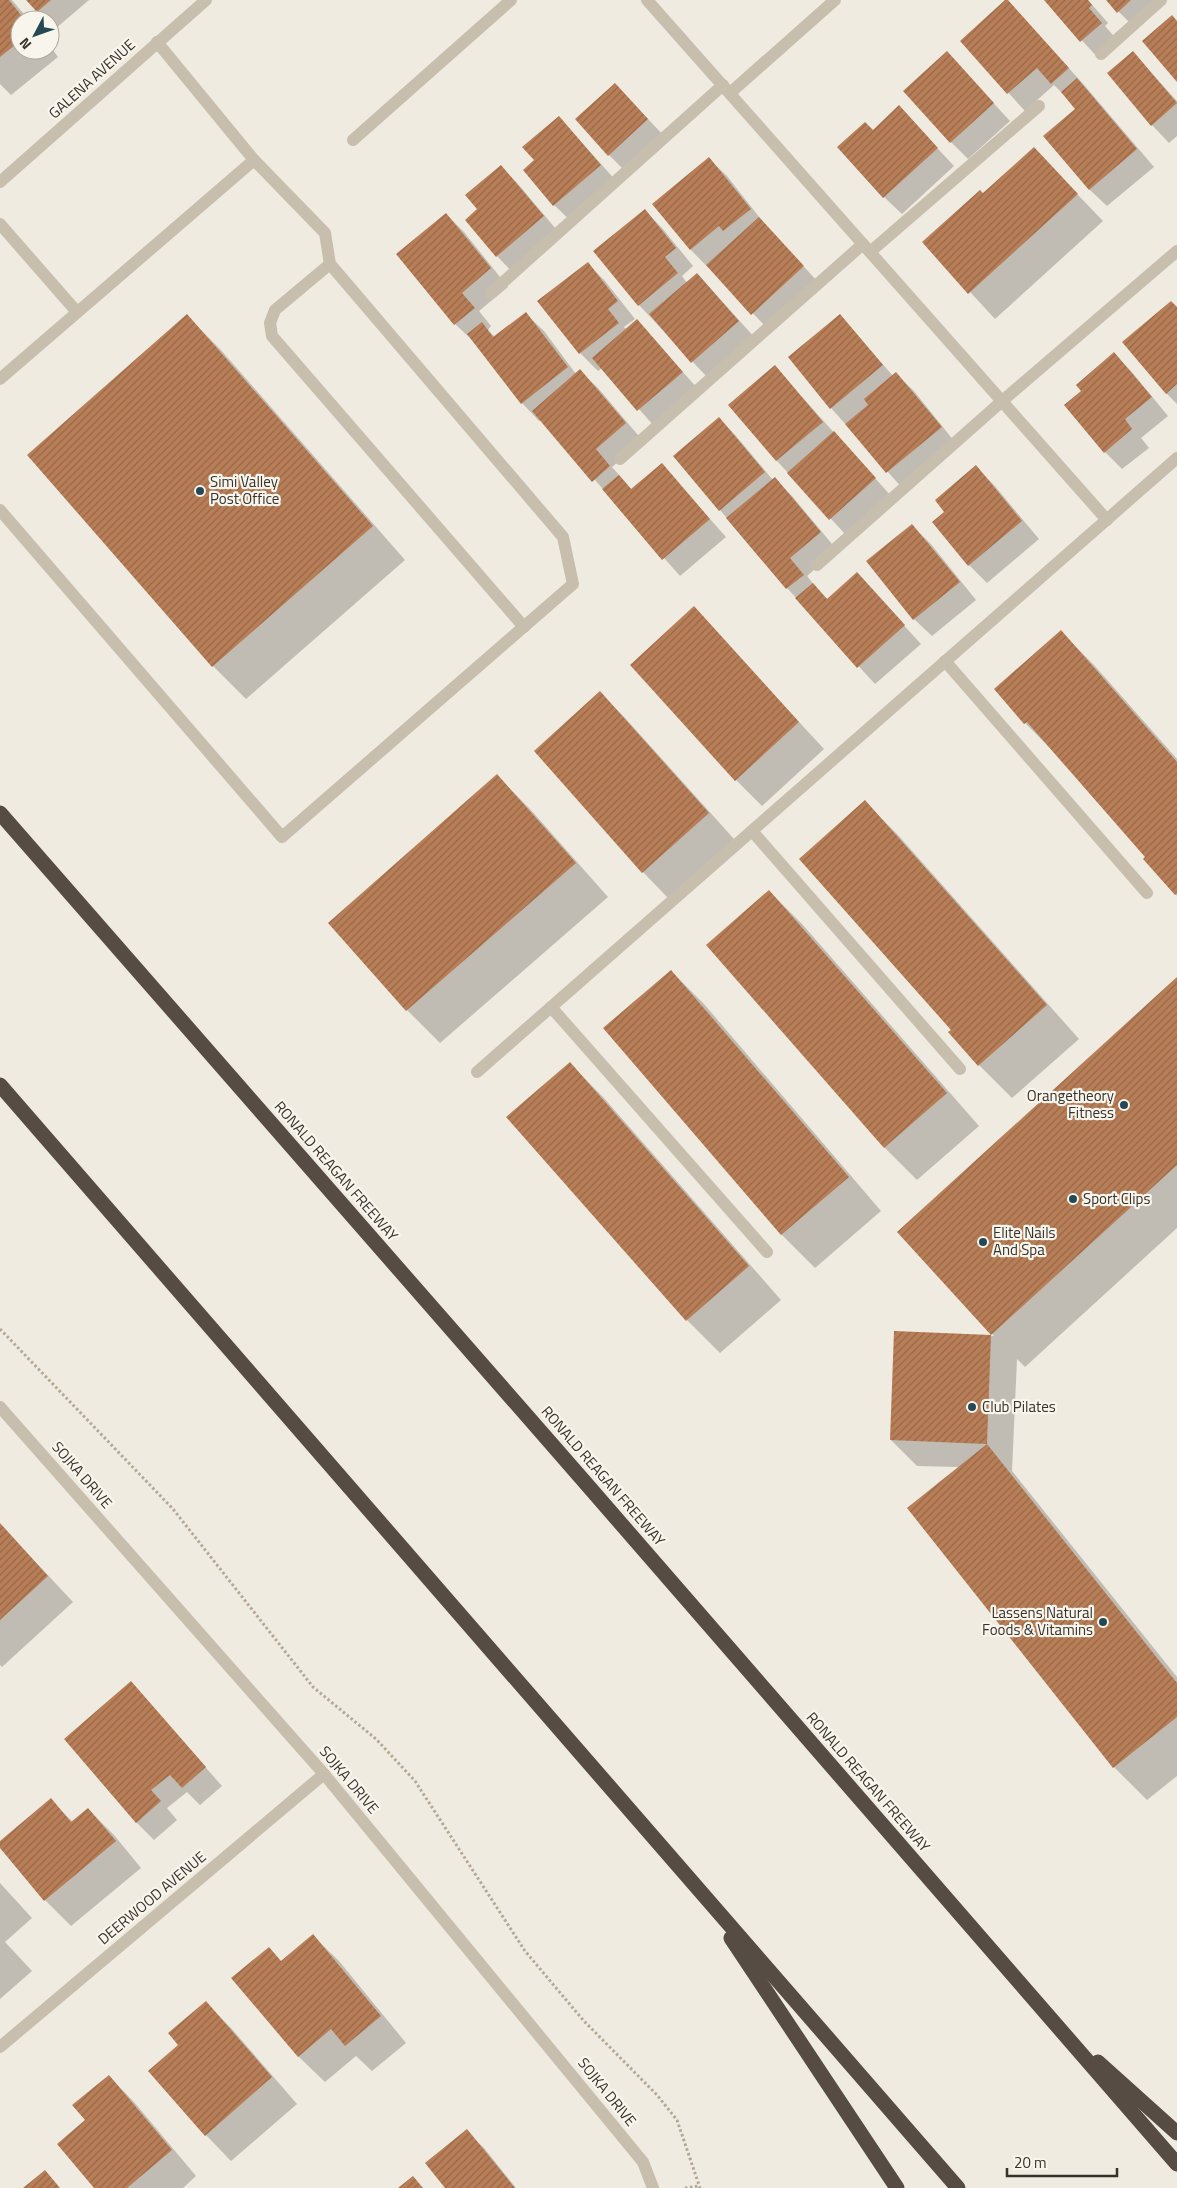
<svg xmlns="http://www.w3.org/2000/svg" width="1177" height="2188" font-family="'Titillium Web',sans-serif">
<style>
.shadow{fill:#0003}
.building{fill:url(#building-hatch)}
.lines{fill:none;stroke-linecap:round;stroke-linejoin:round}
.path{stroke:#b3a898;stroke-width:3;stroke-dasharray:2.5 2.5;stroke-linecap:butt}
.minor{stroke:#c8bead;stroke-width:12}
.highway{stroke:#574c43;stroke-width:15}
.poi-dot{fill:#254954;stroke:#f8f5ec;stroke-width:2}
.labels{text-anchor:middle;stroke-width:4.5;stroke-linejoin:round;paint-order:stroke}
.street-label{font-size:15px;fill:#37312b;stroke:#f8f5ec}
.poi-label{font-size:15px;fill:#37312b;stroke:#f8f5ec;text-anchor:start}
</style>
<defs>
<pattern id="building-hatch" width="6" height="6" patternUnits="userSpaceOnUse" patternTransform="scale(1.25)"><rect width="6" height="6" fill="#b87e57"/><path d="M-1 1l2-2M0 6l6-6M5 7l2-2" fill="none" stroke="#966848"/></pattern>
</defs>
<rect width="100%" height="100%" fill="#f0ebe0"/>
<g class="shadow">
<path d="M0,0H12L29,20H20V50H50V46L58,57L11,95L0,84Z"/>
<path d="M28,0H89L55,29L50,24V20H46Z"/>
<path d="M1007,0L1085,86L1154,167L1107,206L1089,189L1077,109L1070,101L1054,85L1025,111L961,41Z"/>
<path d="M1045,0H1088L1108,23L1105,26L1119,42L1099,59Z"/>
<path d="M1107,0H1157L1136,29Z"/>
<path d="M947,53L1010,121L968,159L951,142Z"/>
<path d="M1133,53L1177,101V136L1169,143L1152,125Z"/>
<path d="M615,84L665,137L626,172L609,155Z"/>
<path d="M899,107L954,166L902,214L884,197L873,131Z"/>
<path d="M559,117L618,183L572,222L554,205L535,160Z"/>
<path d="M1034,149L1103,221L995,319L924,242L984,195Z"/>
<path d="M709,159L727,176L767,227L820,284L770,331L690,249Z"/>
<path d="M501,166L518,184L561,235L514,274L497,256L479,209Z"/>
<path d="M645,211L662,228L693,266L682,276L687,283L697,274L756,339L709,379L639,305Z"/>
<path d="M446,214L464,232L508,287L479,311L491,326L488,330L495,337L526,314L544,331L576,374L580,371L598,388L643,441L612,467L627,484L632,490L662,465L726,537L680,576L541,419L539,421L522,403L473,341L455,324L398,254Z"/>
<path d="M588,264L605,281L635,319L624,327L627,330L637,321L699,390L656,428L602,368L598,371L580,353L539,301Z"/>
<path d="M1177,308V404L1166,393Z"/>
<path d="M840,315L893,376L896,374L914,391L958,446L904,490L831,408Z"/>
<path d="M187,316L220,349L405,560L246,699L213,666L28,455Z"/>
<path d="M1114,354L1131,371L1168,416L1141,438L1149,448L1122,469L1105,452L1083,391Z"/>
<path d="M775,367L892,497L847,536L777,461L730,405Z"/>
<path d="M719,418L736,436L773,480L775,479L792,496L837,550L807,576L819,591L828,600L857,574L921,644L875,684L787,588L720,510Z"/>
<path d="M976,467L994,485L1039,539L987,583L969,565L934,522L946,512Z"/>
<path d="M912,526L930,543L976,600L932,636L914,619L868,562Z"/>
<path d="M694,608L824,749L762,806L736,780Z"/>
<path d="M1061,632L1094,665L1177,759V896L1145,859L1147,857L1058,756L1025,723Z"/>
<path d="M600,693L626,719L734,839L668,898L643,872Z"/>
<path d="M497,776L530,809L608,897L440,1043L407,1010Z"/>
<path d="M865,802L898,835L1079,1039L1012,1098L979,1065L953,1030Z"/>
<path d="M769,891L802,924L979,1126L917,1180L884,1147Z"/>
<path d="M671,971L704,1004L881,1211L815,1268L782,1235L605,1029Z"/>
<path d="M1177,978V1228L1025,1367L1017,1359L1012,1471L1177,1677V1776L1147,1800L1114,1767L960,1467L917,1466L891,1440L895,1332L994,1336L899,1233Z"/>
<path d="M570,1064L603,1097L781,1300L720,1353L687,1320Z"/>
<path d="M0,1524L73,1602L2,1667L0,1665Z"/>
<path d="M131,1683L222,1786L200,1805L187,1792L167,1808L177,1820L154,1840L136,1822Z"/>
<path d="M50,1800L73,1822L88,1809L114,1835L141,1868L71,1926L45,1900L0,1846V1842Z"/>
<path d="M0,1883L32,1918L5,1942L32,1971L0,1999Z"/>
<path d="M313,1936L339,1961L406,2043L372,2071L356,2056L325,2082L299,2057L233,1978L282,1962Z"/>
<path d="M205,2002L231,2028L297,2104L231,2161L206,2135L179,2045Z"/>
<path d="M109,2076L134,2102L196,2176L183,2188H96L86,2120Z"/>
<path d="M466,2131L484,2148L516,2188H447Z"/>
</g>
<g class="building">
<path d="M0,0H9L25,20H20V41L0,57Z"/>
<path d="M26,0H51L37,12Z"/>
<path d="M1005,0H1008L1069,68L1051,84L1037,68L1007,94L960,41Z"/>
<path d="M1044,0H1088L1092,5L1089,8L1102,23L1080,42Z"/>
<path d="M1106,0H1131L1117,13Z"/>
<path d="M1172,15L1177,21V82L1142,41Z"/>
<path d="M947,51L994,103L950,143L903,91Z"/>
<path d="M1133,51L1177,103L1151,126L1107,73Z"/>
<path d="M1077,78L1137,149L1089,190L1043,136L1075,109L1061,92Z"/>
<path d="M615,83L648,119L608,156L575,119Z"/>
<path d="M899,105L938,148L883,198L837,147L865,122L873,130Z"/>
<path d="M559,116L601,165L553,206L523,170L534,160L522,147Z"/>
<path d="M1034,147L1078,194L968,294L922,242L980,190L983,193Z"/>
<path d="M709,157L751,209L723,231L719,226L690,250L652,204Z"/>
<path d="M501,165L544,216L496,257L465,220L477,209L465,195Z"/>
<path d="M645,209L676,248L665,257L678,273L638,306L593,251Z"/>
<path d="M446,213L491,268L462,293L475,308L454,325L396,254Z"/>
<path d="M759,217L804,266L751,315L706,265Z"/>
<path d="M588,262L618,301L608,309L619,323L579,354L537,301Z"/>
<path d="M697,273L739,321L691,363L649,314Z"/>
<path d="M1171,301L1177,307V384L1166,394L1122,342Z"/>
<path d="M526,312L568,367L521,404L467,334L482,322L493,337Z"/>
<path d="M187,314L373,526L212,667L27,455Z"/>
<path d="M840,314L883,365L830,409L788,357Z"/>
<path d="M637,319L683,372L637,411L592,358Z"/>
<path d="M1114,352L1152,397L1125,419L1132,429L1104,453L1064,405L1081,391L1076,385Z"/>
<path d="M775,365L823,422L776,461L728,405Z"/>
<path d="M580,369L626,423L596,449L610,466L592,482L532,411Z"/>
<path d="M896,372L942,427L886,473L845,424L868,405L864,399Z"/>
<path d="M719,417L765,472L719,511L673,456Z"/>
<path d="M834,431L876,478L829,520L787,473Z"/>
<path d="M662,463L710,519L662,560L602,489L619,475L631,489Z"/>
<path d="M976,465L1022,521L968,566L932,522L944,512L935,500Z"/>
<path d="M775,477L821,532L790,558L804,575L786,589L726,518Z"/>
<path d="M912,524L960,582L913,620L866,561Z"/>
<path d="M857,572L905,625L857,668L795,598L813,583L827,599Z"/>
<path d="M694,606L799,722L735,781L630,665Z"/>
<path d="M1061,630L1177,762V893L1175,895L1143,859L1145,857L1027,722L1024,724L994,689Z"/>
<path d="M600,691L709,813L642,873L534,751Z"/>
<path d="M497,774L576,863L406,1011L328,923Z"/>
<path d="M865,800L1047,1005L978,1066L948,1032L951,1030L799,859Z"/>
<path d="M769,890L947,1093L884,1148L706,945Z"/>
<path d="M671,970L849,1177L781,1235L603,1028Z"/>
<path d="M1177,977V1165L991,1335L897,1232Z"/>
<path d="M570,1062L749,1266L686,1321L506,1117Z"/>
<path d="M894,1331L991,1335L987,1444L890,1440Z"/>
<path d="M987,1444L1177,1683V1717L1113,1768L907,1508Z"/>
<path d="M0,1523L48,1576L0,1620Z"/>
<path d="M131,1681L206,1767L182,1788L170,1775L151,1790L161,1801L136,1823L64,1739Z"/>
<path d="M51,1798L71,1822L88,1808L116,1841L44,1901L0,1848V1841Z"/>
<path d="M313,1934L381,2016L345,2046L331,2029L298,2057L231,1978L269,1947L281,1961Z"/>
<path d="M206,2001L272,2077L205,2136L148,2071L178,2045L168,2033Z"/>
<path d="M109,2075L172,2150L127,2188H94L57,2144L85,2120L72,2105Z"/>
<path d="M467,2129L515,2188H445L425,2163Z"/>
<path d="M45,2170L60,2188H23Z"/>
<path d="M413,2176L423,2188H398Z"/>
</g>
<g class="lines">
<g class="path">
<path d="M0,1329L173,1509L313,1687L376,1739L415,1781L525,1951L583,2020L657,2095L677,2120L700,2188"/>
<path d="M685,2188L699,2186"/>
</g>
<g class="minor">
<path d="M647,0L1107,520"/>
<path d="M1101,54L1161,0"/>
<path d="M730,93L835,0"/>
<path d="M353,140L511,0"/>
<path d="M0,182L206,0"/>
<path d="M0,224L77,312"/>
<path d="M870,252L1039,106"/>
<path d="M330,264L275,310L270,323L272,336L524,627"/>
<path d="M491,293L723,85"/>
<path d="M0,379L254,160"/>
<path d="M620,459L863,244"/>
<path d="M0,510L282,837L573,584L563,537L330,264L325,233L254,160L157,42"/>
<path d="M817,565L1001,402L1177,251"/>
<path d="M945,661L1147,893"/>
<path d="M752,831L960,1069"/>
<path d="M551,1007L767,1252"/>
<path d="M477,1072L1177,458"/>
<path d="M0,1407L324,1774L643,2162L653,2188"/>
<path d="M0,2047L324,1774"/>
</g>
<g class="highway">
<path d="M0,813L583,1480L1177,2164"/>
<path d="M0,1085L958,2188"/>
<path d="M731,1938L897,2188"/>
<path d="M1098,2062L1177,2133"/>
</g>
</g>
<g class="poi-dot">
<circle cx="200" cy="491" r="5"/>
<circle cx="1124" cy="1105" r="5"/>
<circle cx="1073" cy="1199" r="5"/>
<circle cx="983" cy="1242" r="5"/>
<circle cx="972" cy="1407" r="5"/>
<circle cx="1103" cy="1622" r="5"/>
</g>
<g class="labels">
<g class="street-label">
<text transform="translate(92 79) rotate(-42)" y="5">GALENA AVENUE</text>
<text transform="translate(336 1171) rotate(49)" y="5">RONALD REAGAN FREEWAY</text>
<text transform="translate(82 1475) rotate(49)" y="5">SOJKA DRIVE</text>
<text transform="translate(603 1476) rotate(49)" y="5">RONALD REAGAN FREEWAY</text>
<text transform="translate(349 1780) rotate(50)" y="5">SOJKA DRIVE</text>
<text transform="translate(868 1782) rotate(49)" y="5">RONALD REAGAN FREEWAY</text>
<text transform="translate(152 1898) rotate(-40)" y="5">DEERWOOD AVENUE</text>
<text transform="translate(607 2092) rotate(51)" y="5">SOJKA DRIVE</text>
</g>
<g class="poi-label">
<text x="210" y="487">Simi Valley<tspan x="210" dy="17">Post Office</tspan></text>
<text x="1114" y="1101" text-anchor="end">Orangetheory<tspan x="1114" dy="17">Fitness</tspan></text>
<text x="1083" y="1204">Sport Clips</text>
<text x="993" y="1238">Elite Nails<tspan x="993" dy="17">And Spa</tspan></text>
<text x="982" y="1412">Club Pilates</text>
<text x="1093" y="1618" text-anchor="end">Lassens Natural<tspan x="1093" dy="17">Foods &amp; Vitamins</tspan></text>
</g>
</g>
<g transform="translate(35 35) rotate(229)"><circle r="24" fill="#f8f5ec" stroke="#aba79f"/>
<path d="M0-4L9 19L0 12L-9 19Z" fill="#254954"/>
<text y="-8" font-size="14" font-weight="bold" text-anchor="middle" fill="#37312b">N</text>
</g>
<path d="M1007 2168v8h110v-8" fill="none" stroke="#37312b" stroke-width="2.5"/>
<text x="1014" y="2168" font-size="15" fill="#37312b" stroke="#f8f5ec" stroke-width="4" paint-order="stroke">20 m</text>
</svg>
